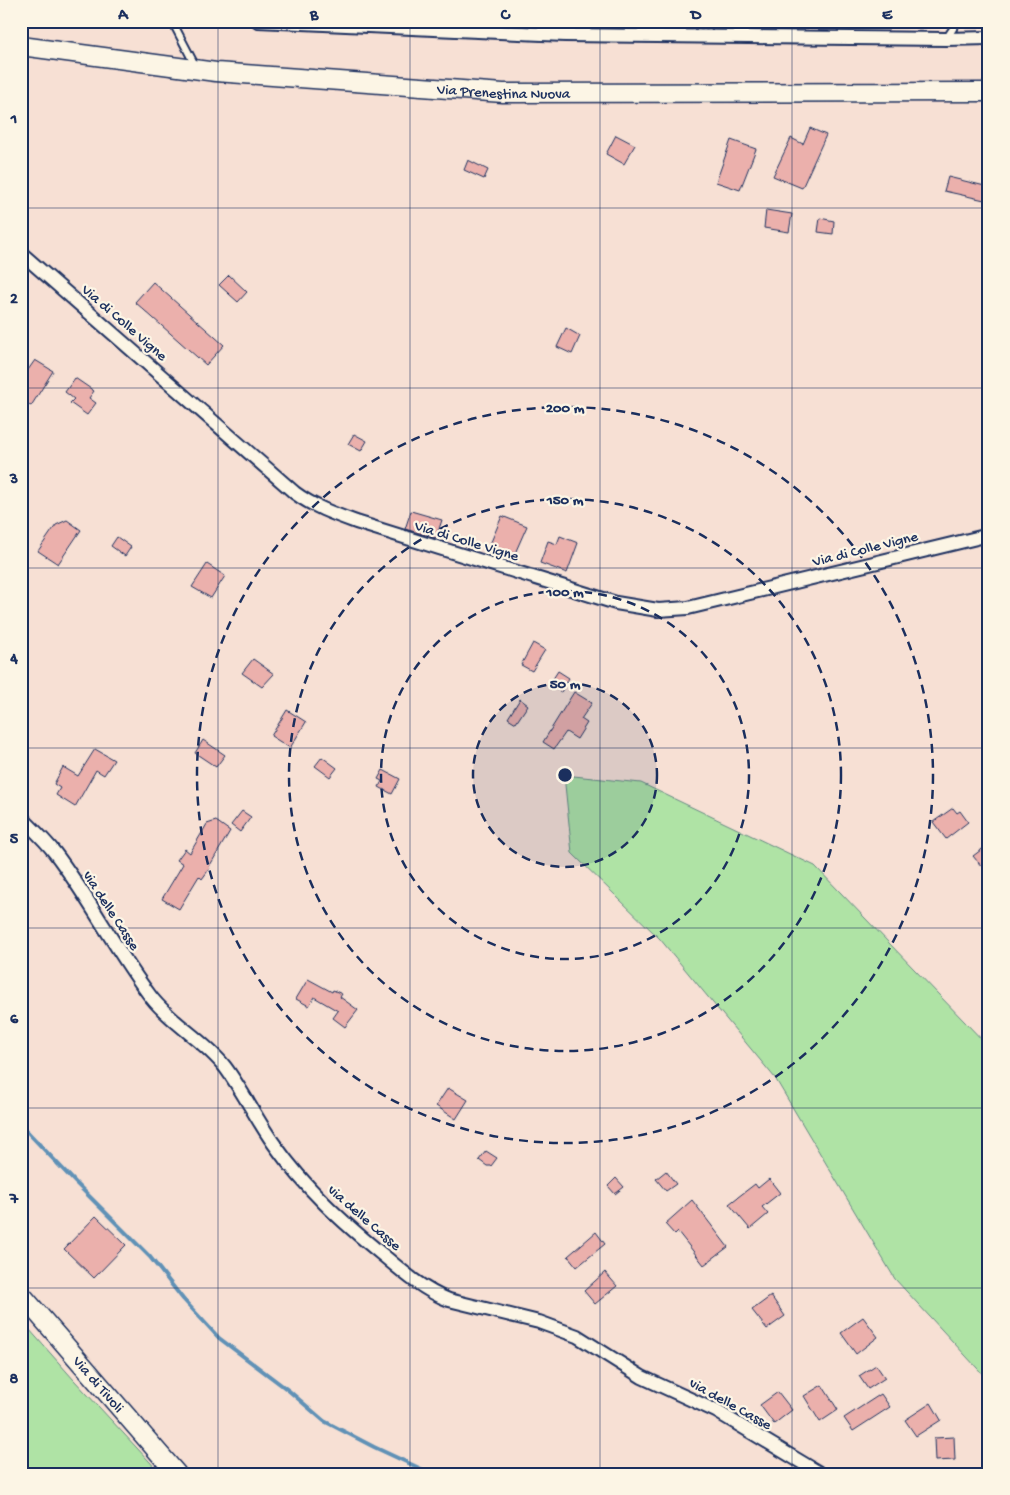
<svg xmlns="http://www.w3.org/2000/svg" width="1010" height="1495" font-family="'Gochi Hand',sans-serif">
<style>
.green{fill:#afe3a5;stroke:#658982}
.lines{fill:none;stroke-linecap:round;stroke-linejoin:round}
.stream{stroke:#6191b6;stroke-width:4}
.building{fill:#ebb0ac;stroke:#1b2f5e}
.lane-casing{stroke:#1b2f5e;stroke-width:10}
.street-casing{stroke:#1b2f5e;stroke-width:16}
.secondary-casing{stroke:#1b2f5e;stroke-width:21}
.lane{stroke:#fcf5e5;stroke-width:6}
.street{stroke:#fcf5e5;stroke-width:12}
.secondary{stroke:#fcf5e5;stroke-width:18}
.grid{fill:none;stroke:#1b2f5e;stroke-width:1;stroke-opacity:0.55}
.ring{fill:none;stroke:#1b2f5e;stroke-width:2.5;stroke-dasharray:9 6}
.labels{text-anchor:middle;stroke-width:4.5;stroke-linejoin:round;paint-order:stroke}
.street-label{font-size:15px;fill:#1b2f5e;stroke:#fcf5e5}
.centre{fill:#1b2f5e;stroke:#fcf5e5;stroke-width:2.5}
.ring-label{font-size:15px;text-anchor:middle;font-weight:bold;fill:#1b2f5e;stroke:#fcf5e5;stroke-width:4.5;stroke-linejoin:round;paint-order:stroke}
.neatline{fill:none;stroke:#1b2f5e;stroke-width:2}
.grid-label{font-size:16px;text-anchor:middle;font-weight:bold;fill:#1b2f5e}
</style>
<rect width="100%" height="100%" fill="#f7e0d4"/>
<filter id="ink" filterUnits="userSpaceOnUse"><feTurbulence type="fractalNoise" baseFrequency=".02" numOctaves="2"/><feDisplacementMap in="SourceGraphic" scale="10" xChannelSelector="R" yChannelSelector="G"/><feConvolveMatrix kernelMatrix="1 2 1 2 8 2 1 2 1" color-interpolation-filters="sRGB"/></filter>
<g filter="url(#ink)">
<g class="green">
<path d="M564,775L641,783L815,866L989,1047V1381L895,1279L775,1078L660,939L572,853Z"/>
<path d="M21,1320L74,1380L161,1474H21Z"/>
</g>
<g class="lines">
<path class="stream" d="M21,1125L75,1182L150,1257L183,1299L219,1338L288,1390L324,1421L374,1447L432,1474"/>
</g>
<g class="building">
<path d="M810,128L826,135L802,188L773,176L791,138L803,144Z"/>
<path d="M616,135L635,145L624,164L606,154Z"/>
<path d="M731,140L756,149L740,190L716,182Z"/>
<path d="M468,160L488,170L484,179L464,170Z"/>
<path d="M948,177L989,187V201L944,191Z"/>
<path d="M766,210L792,214L789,232L764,228Z"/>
<path d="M820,218L834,221L833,234L818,232Z"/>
<path d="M229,275L247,292L238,302L219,285Z"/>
<path d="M153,282L224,345L206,365L135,302Z"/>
<path d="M566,328L580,336L572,354L557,347Z"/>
<path d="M35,360L53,371L31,406L21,400V380Z"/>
<path d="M75,378L94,391L89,398L96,403L87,415L70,403L74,399L65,392Z"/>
<path d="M354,434L367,441L361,451L348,444Z"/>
<path d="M411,511L442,520L436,538L405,529Z"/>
<path d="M502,516L527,526L512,560L488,549Z"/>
<path d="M67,520L81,530L58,564L38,551L56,525Z"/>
<path d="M560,536L578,543L567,573L540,563L548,541L557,544Z"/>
<path d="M117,537L131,547L125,556L111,546Z"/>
<path d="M207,564L225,576L211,598L192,587Z"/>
<path d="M533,643L545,650L532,671L521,665Z"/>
<path d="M253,659L274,674L262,687L242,673Z"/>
<path d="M558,671L569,678L561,692L549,685Z"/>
<path d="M574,692L592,703L581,719L587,723L577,739L566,732L554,749L543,742Z"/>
<path d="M520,699L528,705L516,723L508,718Z"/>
<path d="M287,710L306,722L290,748L271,736Z"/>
<path d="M203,740L225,755L216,767L195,753Z"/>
<path d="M95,749L114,760L104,775L96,770L75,807L56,795L60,788L54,784L63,767L78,776Z"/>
<path d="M322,757L337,768L330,777L315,766Z"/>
<path d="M383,770L400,779L392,794L379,787L382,781L378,779Z"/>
<path d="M953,808L957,813L960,811L968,822L946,839L933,822Z"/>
<path d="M242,811L251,817L240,832L231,825Z"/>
<path d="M216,821L230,831L209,867L210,868L202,879L199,876L179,909L162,899L183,864L177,860L185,849L190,853L207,824Z"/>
<path d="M989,844V862L982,867L973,856Z"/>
<path d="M308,979L332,992L333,990L342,994L340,997L358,1010L345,1027L333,1018L338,1011L314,997L309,1006L296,999Z"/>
<path d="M448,1088L468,1100L456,1119L436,1106Z"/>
<path d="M486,1151L497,1158L491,1166H487L479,1160Z"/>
<path d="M666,1171L676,1184L666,1191L656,1179Z"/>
<path d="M616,1178L624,1187L615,1194L608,1186Z"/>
<path d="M769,1179L780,1193L762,1207L768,1214L750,1229L729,1204L755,1184L758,1188Z"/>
<path d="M692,1200L728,1247L704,1265L678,1232L675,1235L665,1224Z"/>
<path d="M96,1216L126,1245L94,1278L64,1249Z"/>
<path d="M596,1232L605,1244L577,1267L568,1256Z"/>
<path d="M605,1272L617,1286L595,1304L584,1291Z"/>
<path d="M771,1296L785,1316L767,1329L752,1310Z"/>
<path d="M863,1317L878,1337L856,1354L841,1333Z"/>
<path d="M876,1365L885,1378L868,1389L859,1376Z"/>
<path d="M822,1385L838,1410L820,1422L804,1396Z"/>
<path d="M778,1392L792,1410L774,1424L760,1405Z"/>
<path d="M881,1394L890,1407L853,1431L844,1418Z"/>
<path d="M931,1403L941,1420L916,1436L905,1420Z"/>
<path d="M954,1437L955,1460L935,1461L934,1438Z"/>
</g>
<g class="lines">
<defs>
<g id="lane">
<path d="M172,21L196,67"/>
<path d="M946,39L958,21"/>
</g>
<g id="street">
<path d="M258,21L565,35L946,39L989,38"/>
<path d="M21,253L295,493C314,507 334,514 356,522L616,603L658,610L688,608L989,535"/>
<path d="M21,817C33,829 45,840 55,853C90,899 116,951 151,997C172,1024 204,1040 225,1067C243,1091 256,1119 274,1144C306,1189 341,1221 384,1256C404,1273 425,1291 449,1300L539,1322L577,1336L642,1377L716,1411L821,1474"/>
</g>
<g id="secondary">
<path id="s1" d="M21,46L216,72L503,93L989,92"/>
<path id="s2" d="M21,1294L177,1474"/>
</g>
</defs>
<use href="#lane" class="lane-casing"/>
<use href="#street" class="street-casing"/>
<use href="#secondary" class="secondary-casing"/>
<use href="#lane" class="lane"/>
<use href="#street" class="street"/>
<use href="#secondary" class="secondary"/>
</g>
</g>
<path class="grid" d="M218,21V1474M410,21V1474M600,21V1474M792,21V1474M21,208H989M21,388H989M21,568H989M21,748H989M21,928H989M21,1108H989M21,1288H989"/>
<circle cx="565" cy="775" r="92" fill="#1b2f5e" fill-opacity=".12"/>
<g class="ring">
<circle cx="565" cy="775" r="92"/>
<circle cx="565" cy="775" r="184"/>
<circle cx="565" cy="775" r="276"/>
<circle cx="565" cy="775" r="368"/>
</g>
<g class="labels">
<g class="street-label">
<text dy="5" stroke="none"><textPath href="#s1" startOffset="485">Via Prenestina Nuova</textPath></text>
<text transform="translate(125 322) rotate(41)" y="5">Via di Colle Vigne</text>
<text transform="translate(467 540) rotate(17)" y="5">Via di Colle Vigne</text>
<text transform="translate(865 548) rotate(-14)" y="5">Via di Colle Vigne</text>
<text transform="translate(112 910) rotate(57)" y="5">via delle Casse</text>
<text transform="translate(365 1217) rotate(41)" y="5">via delle Casse</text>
<text dy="5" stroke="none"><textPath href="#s2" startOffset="119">Via di Tivoli</textPath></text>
<text transform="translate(731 1403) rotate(29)" y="5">via delle Casse</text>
</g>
</g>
<circle cx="565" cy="775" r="8" class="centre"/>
<g class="ring-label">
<text x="565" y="412">200 m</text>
<text x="565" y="504">150 m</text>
<text x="565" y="596">100 m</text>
<text x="565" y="688">50 m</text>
</g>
<rect width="1010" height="1495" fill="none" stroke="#fcf5e5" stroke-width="55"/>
<rect x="28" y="28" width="954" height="1440" class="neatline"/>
<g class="grid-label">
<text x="123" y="19">A</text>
<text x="314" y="19">B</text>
<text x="505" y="19">C</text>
<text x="696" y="19">D</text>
<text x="887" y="19">E</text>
<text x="14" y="123">1</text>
<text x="14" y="303">2</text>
<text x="14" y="483">3</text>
<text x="14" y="663">4</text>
<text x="14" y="843">5</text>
<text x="14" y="1023">6</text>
<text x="14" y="1203">7</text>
<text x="14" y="1383">8</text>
</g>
</svg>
